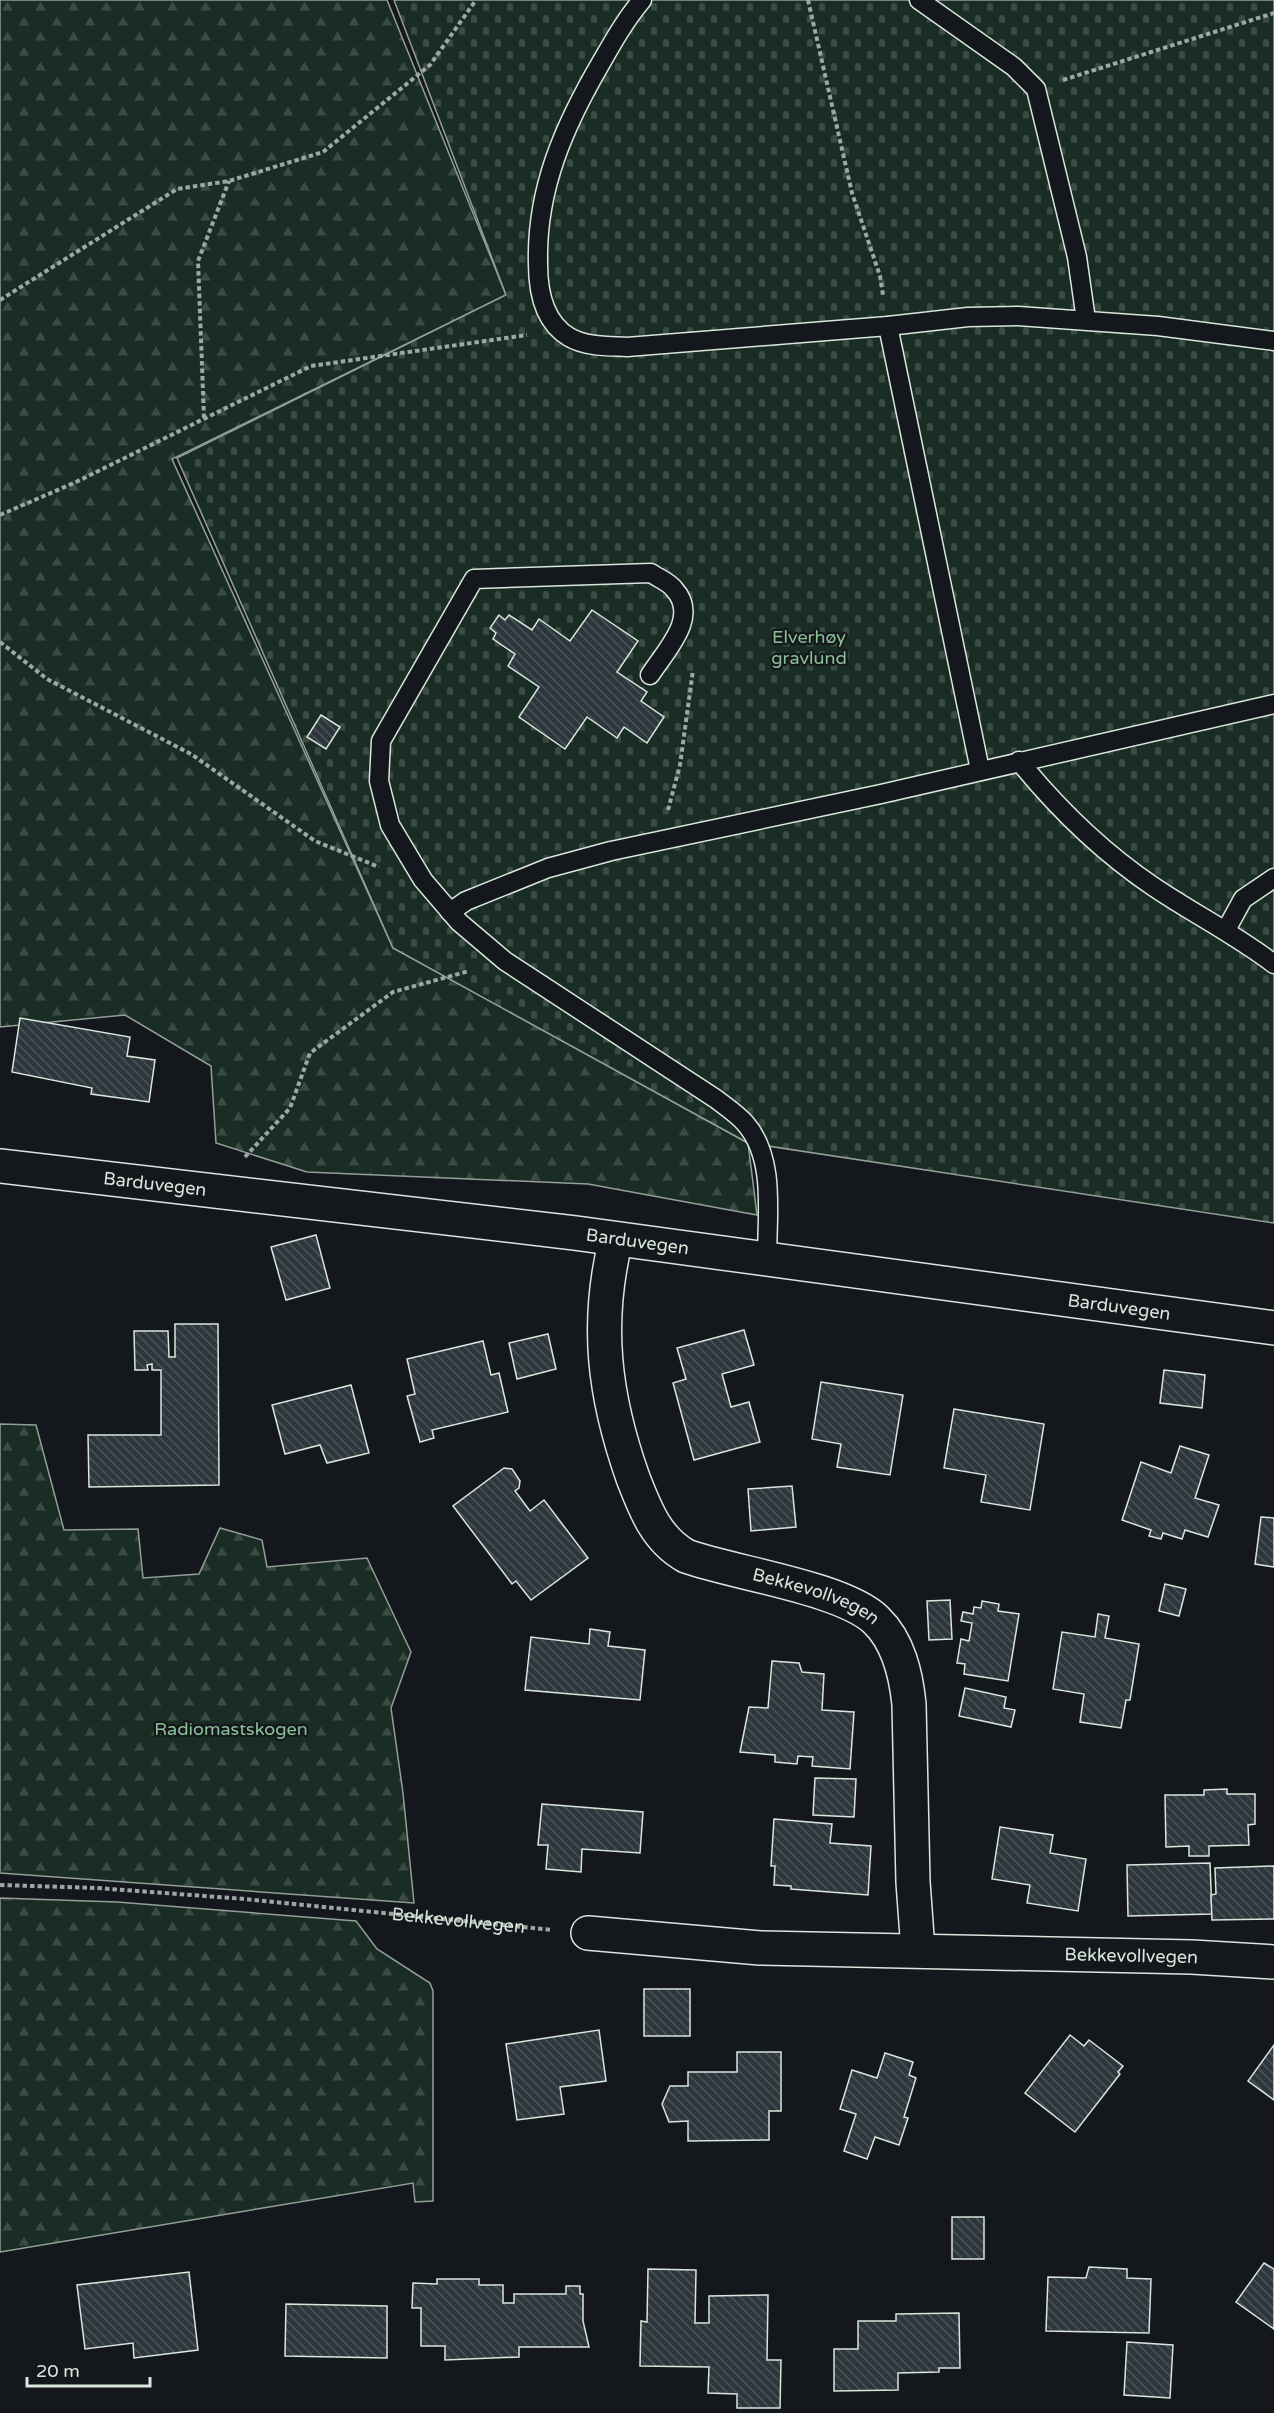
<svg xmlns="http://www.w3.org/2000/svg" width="1274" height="2413" font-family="'Varela Round',sans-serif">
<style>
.forest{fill:url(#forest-firs);stroke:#939e99;stroke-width:1.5}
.cemetery{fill:url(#cemetery-stones);stroke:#939e99;stroke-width:1.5}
.building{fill:url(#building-back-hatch);stroke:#d8e6dc;stroke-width:1.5}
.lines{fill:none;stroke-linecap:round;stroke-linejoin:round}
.service-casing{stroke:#d8e6dc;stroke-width:21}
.minor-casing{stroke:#d8e6dc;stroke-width:36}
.path{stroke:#9da8a2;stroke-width:4;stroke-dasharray:4.5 3;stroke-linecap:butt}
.service{stroke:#14181c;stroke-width:18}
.minor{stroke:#14181c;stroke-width:33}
.labels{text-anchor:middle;stroke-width:4.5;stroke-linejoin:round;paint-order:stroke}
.park-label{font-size:18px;fill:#8ac095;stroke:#14181c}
.street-label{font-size:18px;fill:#d8e6dc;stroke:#14181c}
</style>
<defs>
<pattern id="forest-firs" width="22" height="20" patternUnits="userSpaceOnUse" patternTransform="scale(1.5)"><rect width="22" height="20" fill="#1a2d24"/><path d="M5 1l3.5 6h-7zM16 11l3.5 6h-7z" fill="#3b4b43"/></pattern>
<pattern id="cemetery-stones" width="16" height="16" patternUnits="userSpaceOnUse" patternTransform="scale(1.5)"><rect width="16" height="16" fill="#1a2d24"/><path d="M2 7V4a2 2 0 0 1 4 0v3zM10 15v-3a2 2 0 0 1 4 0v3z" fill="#3b4b43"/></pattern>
<pattern id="building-back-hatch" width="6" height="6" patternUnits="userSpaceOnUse" patternTransform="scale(1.5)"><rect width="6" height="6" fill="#2c363c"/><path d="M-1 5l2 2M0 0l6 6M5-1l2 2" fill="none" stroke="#4a5358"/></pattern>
</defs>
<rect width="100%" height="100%" fill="#14181c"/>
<g class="forest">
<path d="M0,0H387L506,295L172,459L393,948L748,1143L757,1215L588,1184L307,1172L216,1143L211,1066L125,1015L0,1027Z"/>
<path d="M0,1424L36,1425L64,1530L138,1529L143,1578L199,1574L220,1528L262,1540L267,1567L367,1558L411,1652L391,1708L403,1793L414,1903L0,1873Z"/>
<path d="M0,1898L117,1902L356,1921L377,1949L430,1983L433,1991V2201L415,2202L413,2183L0,2252Z"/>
</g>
<path class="cemetery" d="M394,0H1274V1223L748,1143L393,948L177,458L506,295Z"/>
<g class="building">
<path d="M592,610L638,641L617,672L647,692L641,701L664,717L647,743L624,727L617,738L587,717L565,749L519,717L539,687L508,666L515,654L493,639L496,633L490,628L499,615L505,620L509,615L532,630L539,619L570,641Z"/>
<path d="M321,715L340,727L326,749L307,737Z"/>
<path d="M20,1018L130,1037L127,1056L155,1060L149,1102L91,1094L92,1088L12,1072Z"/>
<path d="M316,1235L330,1288L286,1300L271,1247Z"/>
<path d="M175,1324H218L219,1485L89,1487L88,1435H161V1370H152V1364L147,1365L148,1370H135L134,1331H168L169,1357H175Z"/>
<path d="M744,1330L754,1365L722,1374L731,1407L749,1402L760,1442L694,1460L673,1383L686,1379L677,1348Z"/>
<path d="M548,1334L556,1369L517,1379L509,1343Z"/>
<path d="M483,1341L491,1375L499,1373L508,1412L432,1430L434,1438L420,1442L407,1396L415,1394L407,1359Z"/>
<path d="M1164,1370L1205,1375L1202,1408L1160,1403Z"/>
<path d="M821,1382L903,1395L890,1475L837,1467L841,1444L812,1439Z"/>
<path d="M351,1385L369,1453L327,1463L320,1445L285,1454L272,1405Z"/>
<path d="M954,1409L1044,1424L1030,1510L981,1502L986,1475L944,1468Z"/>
<path d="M1180,1446L1209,1455L1195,1498L1219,1505L1208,1537L1185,1530L1182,1539L1163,1533L1161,1539L1149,1536L1151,1530L1122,1520L1141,1462L1171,1473Z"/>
<path d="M504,1468L512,1469L520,1481L519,1488L515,1491L530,1511L544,1500L588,1558L531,1600L516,1581L512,1584L453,1506Z"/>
<path d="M792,1486L796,1527L751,1531L748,1489Z"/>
<path d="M1261,1517L1274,1518V1567L1255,1564Z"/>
<path d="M1165,1584L1186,1589L1179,1616L1159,1611Z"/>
<path d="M950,1600L952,1639L929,1640L927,1601Z"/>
<path d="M982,1601L999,1604L998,1611L1019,1614L1008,1681L964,1674L965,1664L957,1663L961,1639L969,1641L972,1623L961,1621L963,1612L973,1614L974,1607L981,1608Z"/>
<path d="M1098,1614L1109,1616L1105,1638L1139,1644L1130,1700H1126L1121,1728L1080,1722L1084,1694L1053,1689L1062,1632L1095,1637Z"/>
<path d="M590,1629L610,1632L608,1646L645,1650L640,1700L525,1690L531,1637L589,1644Z"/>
<path d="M772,1661L799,1663L802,1672L824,1674L822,1710L854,1712L850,1769L812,1766L813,1757L798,1756L797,1764L775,1762V1755L740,1752L749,1707L768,1708Z"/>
<path d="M965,1688L1006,1697L1004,1708L1015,1710L1011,1727L959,1716Z"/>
<path d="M815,1778L856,1779L854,1817L813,1815Z"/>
<path d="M1227,1789V1794H1255V1824L1248,1825L1249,1845L1209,1846V1856H1189V1846L1166,1847L1165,1795H1204V1790Z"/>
<path d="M542,1804L643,1812L640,1853L582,1849L581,1872L546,1869L548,1845H538Z"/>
<path d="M774,1819L832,1824L830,1843L871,1846L868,1895L791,1889V1886L774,1885L775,1866H771Z"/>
<path d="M1000,1827L1053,1835L1050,1853L1086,1859L1078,1911L1027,1903L1030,1885L992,1879Z"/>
<path d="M1210,1863L1212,1914L1128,1916L1127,1865Z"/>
<path d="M1274,1866V1919L1212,1920L1211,1895L1216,1894L1215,1868Z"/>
<rect x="644" y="1989" width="46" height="47"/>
<path d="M599,2030L606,2081L560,2087L564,2114L517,2120L506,2044Z"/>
<path d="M1070,2035L1084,2046L1089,2040L1123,2066L1118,2072L1120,2074L1075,2132L1025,2093Z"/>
<path d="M1274,2045V2100L1248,2081Z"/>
<path d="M737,2052H781V2111H769V2140L688,2141V2121L669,2122L662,2104L670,2086H688V2072H737Z"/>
<path d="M885,2053L913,2062L909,2075L916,2078L904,2117L908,2118L899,2145L875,2137L867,2159L844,2151L856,2114L840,2109L852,2070L877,2078Z"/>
<rect x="952" y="2217" width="32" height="42"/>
<path d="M1264,2263L1274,2269V2329L1236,2302Z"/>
<path d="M1089,2267L1127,2269V2278L1151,2279L1149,2333L1046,2331L1048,2277L1086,2278Z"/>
<path d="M648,2269L696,2270L695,2323H709V2296L768,2295L767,2360H781L780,2408H737V2394L708,2393L709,2367L640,2366L641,2321L647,2322Z"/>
<path d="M189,2272L198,2350L134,2358L133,2343L85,2349L77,2285Z"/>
<path d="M437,2279H479V2285H503V2303H514V2294H566V2286H580V2294H583V2321L589,2347H519V2357L445,2360V2346H421V2308H412L413,2283L437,2284Z"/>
<path d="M286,2304L387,2306V2358L285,2356Z"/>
<path d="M959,2313L960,2368H939V2372L898,2373V2390L834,2391V2349H858V2321H896V2314Z"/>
<path d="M1127,2342L1173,2345L1170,2398L1124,2395Z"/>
</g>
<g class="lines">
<defs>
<g id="service">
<path d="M642,0C626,19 614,40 602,61C564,126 536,189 538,264C538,291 544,322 569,337C586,347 609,346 627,347L888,326L968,317L1018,316L1158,326L1274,341"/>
<path d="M919,0L1014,67L1036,89L1077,257L1086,320"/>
<path d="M888,326L980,770"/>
<path d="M650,675C666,650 700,617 674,589C669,582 658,578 651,573L474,579L381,741L379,781L390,825L423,880L459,922L505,961L716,1099C725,1106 737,1114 745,1123C776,1158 767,1215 767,1258"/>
<path d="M1019,761C1058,809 1102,852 1154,887C1194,914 1236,935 1274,964"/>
<path d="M450,912L466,901L548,868L611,851L881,794L1274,704"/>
<path d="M1226,930L1243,899L1274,878"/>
</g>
<g id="minor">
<path id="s2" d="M0,1166L575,1233L1274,1328"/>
<path id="s3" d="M616,1239C595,1324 604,1396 633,1478C645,1509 656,1539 686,1556C733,1573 843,1588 876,1620C899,1642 906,1675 909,1704L913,1882L918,1950"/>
<path id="s4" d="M588,1933L760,1948L1192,1957L1274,1962"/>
</g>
</defs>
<use href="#service" class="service-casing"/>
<use href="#minor" class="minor-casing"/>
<g class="path">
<path d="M808,0L852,193L880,276L883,295"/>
<path d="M1063,80L1274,13"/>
<path d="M0,300L177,189L229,181L323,152L430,65L476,0"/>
<path d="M204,418L198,261L229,181"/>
<path d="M0,515L76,482L311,366L527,335"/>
<path d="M0,642L47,679L191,754L315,841L379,867"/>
<path d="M668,810L680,765L693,670"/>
<path d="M245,1157L290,1108L310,1053L393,992L469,971"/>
<path id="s1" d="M0,1885L97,1888L245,1899L552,1930"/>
</g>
<use href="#service" class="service"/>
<use href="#minor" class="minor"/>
</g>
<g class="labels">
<g class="park-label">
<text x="809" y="643">Elverhøy<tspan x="809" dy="21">gravlund</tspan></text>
<text x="231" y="1735">Radiomastskogen</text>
</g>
<g class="street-label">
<text dy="6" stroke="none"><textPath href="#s2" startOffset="156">Barduvegen</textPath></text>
<text dy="6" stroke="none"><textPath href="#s2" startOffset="642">Barduvegen</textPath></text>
<text dy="6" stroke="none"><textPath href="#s2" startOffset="1128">Barduvegen</textPath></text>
<text dy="6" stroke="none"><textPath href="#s3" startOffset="476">Bekkevollvegen</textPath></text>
<text dy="6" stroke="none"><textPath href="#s1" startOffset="460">Bekkevollvegen</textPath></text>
<text dy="6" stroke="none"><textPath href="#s4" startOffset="544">Bekkevollvegen</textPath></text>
</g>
</g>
<path d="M27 2377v9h123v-9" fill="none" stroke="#d8e6dc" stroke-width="3"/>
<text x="36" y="2377" font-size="18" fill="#d8e6dc" stroke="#14181c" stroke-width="4.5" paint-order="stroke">20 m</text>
</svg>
